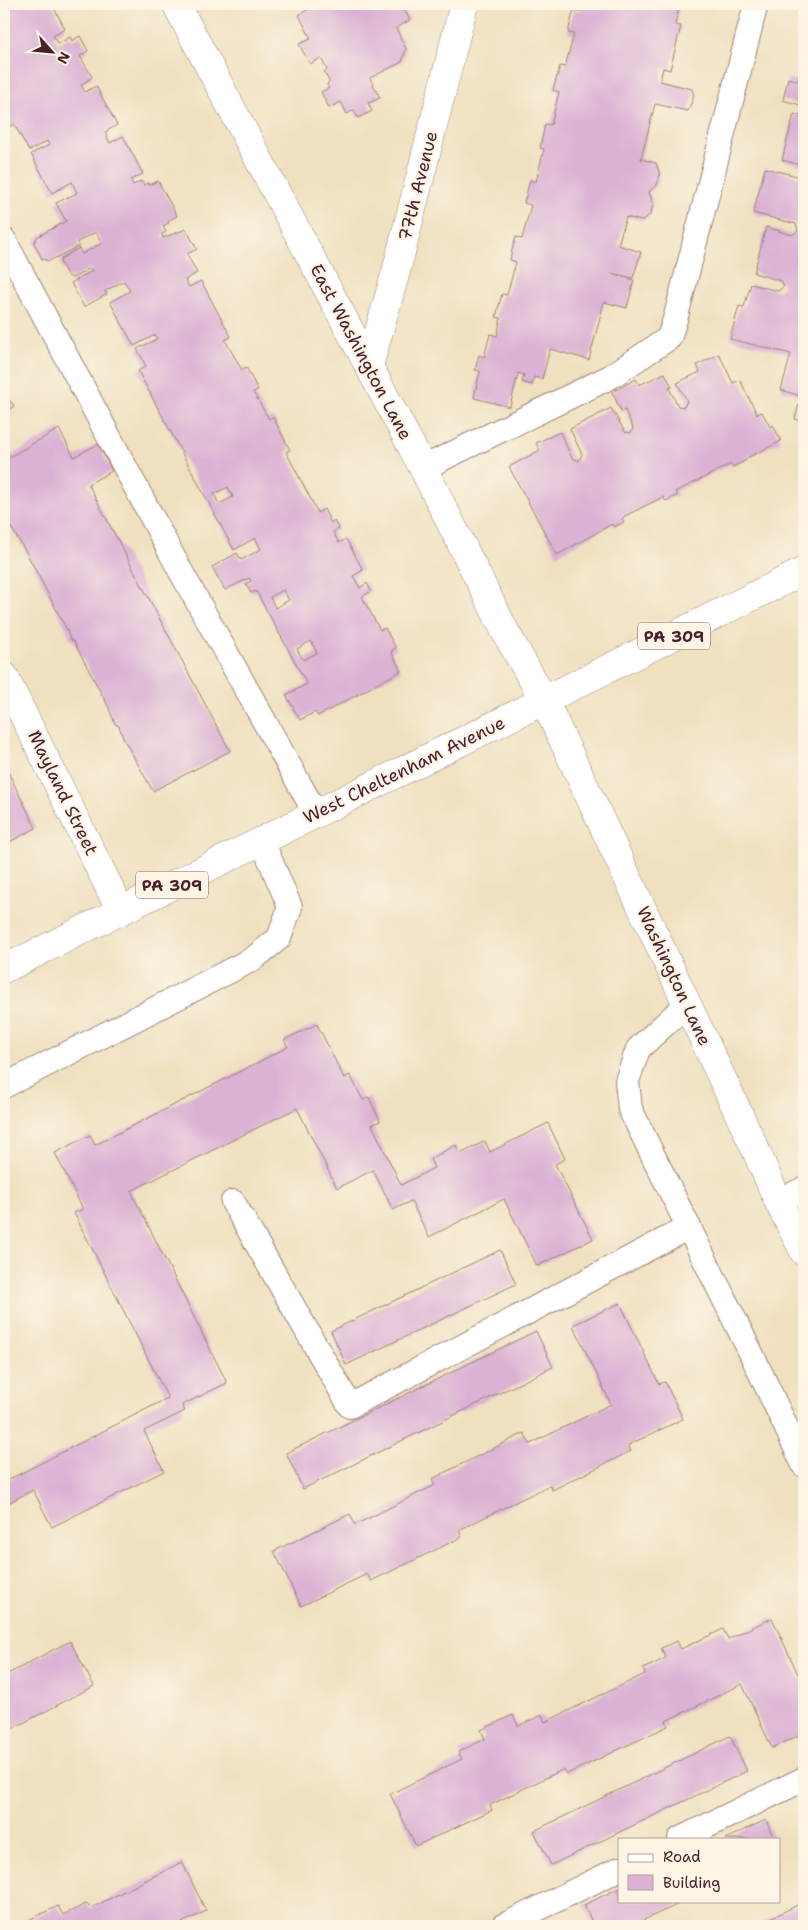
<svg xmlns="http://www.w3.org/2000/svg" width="808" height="1930" font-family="'Shantell Sans',sans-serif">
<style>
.building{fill:#dbb2d4;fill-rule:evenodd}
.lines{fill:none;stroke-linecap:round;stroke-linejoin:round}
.lane-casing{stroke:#9c8075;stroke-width:26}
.street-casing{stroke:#9c8075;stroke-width:29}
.secondary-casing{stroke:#9c8075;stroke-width:29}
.primary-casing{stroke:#9c8075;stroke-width:29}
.highway-casing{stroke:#9c8075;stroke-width:29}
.lane{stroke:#fff;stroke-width:24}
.street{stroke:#fff;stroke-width:28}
.secondary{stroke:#fff;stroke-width:28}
.primary{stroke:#fff;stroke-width:28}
.highway{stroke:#fff;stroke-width:28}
.labels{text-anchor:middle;stroke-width:5;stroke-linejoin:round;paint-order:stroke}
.shield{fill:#fcf5e5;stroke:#7f5f63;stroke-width:1}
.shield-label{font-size:16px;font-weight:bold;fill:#4a1f2b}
.street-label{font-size:18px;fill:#4a1f2b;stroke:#fcf5e5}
</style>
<rect width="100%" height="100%" fill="#fcf5e5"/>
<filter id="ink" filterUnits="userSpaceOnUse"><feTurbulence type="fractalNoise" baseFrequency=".02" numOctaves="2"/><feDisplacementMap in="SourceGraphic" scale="10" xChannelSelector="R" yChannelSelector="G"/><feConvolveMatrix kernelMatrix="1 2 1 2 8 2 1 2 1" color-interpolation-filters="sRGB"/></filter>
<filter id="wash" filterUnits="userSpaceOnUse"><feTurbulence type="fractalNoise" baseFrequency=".0096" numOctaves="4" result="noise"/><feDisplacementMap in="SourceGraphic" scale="20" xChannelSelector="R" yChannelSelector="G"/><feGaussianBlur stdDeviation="1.12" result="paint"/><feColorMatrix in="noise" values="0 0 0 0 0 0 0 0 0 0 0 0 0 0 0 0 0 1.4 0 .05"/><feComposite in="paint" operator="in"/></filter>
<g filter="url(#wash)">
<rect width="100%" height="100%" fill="#efe0bf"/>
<g id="blocks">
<g class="building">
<path d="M4,4H52L65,29L53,36L58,44L70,37L72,41L80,36L88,51L80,56L92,77L81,85L85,92L96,86L117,125L105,132L110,143L123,136L143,174L131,180L133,185L141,181L144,185L148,183L149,185L158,181L177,216L168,221L169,223L163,226L166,232L162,234L163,238L186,229L197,249L187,254L197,273L185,280L189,287L201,281L231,337L225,340L242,370L246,367L258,390L253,392L269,419L273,417L290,450L286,452L318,513L324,509L331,523L334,521L339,529L333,532L339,543L346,539L363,570L353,576L360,588L367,583L371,591L362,597L380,630L385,628L396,648L391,651L401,671L318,716L315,712L300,720L286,695L307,684L256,591L251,593L246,584L251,581L249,578L225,590L212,567L237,553L241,560L261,549L255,538L234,550L138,371L146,366L137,349L157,339L155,335L134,346L110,302L130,291L124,281L105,291L107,294L84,307L71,283L92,271L90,268L73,278L68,276L60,262L62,258L79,248L82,254L102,243L96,232L77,242L79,246L49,261L42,259L34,243L37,237L66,221L56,203L77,193L72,182L52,193L31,154L49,145L47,141L29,151L14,124L4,130ZM228,487L233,497L219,504L214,494ZM283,590L289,600L275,608L270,597ZM311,641L317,653L303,660L297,649Z"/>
<path d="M312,4H401L410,20L396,28L406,49L402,62L370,78L380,98L368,103L372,111L358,118L354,110L347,114L341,102L329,108L321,92L329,88L327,85L329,81L324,72L327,70L321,58L310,64L299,44L311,39L299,15L313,6Z"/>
<path d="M582,4H680L675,25L681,26L670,70L663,68L660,81L692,89L694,96L688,111L655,104L641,159L656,163L660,175L657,185L649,192L653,203L651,214L642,221L626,217L618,245L641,252L633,278L612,273V274L634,280L627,308L604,302L589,360L550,349L542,379L534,377L532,385L522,382L524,375L518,373L510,407L474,398L480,371L475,370L479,355L484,357L490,334L497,336L501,318L496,317L502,294L507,295L516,262L510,260L512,250L516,237L522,239L531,205L524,203L530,180L536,182L544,149L540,148L545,124L551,125L559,92L553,90L560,66L565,67L574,34L568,33L571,20L574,10L580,11Z"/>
<path d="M804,5V21L800,20Z"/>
<path d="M803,76L804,106L783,100L788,78L802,82Z"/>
<path d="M794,114L804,117V166L782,160Z"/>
<path d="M765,168L804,178V422L795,419L801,396L781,390L791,354L730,339L739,306L744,307L751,284L778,291L784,286L781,281L754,273L766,227L792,235L798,231L796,224L753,213Z"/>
<path d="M719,354L733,383L740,380L757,414L762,412L770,427L773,425L781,441L749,457L745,461L732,467L731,464L675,492L678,495L666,501L663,497L625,516L622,519L624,522L614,527L612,524L557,555L509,467L540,450L536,443L560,432L572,458L579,461L582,454L570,429L611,408L625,432L631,433L633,428L625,410L621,411L612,392L636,379L639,385L665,373L672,387L669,388L678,406L684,407L687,401L677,383L700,372L697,365Z"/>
<path d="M6,389L9,395L7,397L14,406L4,414V391Z"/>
<path d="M59,429L74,457L98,444L112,471L88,484L230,751L153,791L123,738L119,726L115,724L109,708L74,642L70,639L66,628L26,552L4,516V460Z"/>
<path d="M4,764L36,828L4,845Z"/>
<path d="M317,1024L344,1078L350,1075L363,1100L369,1097L380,1121L372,1125L401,1185L434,1168L430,1159L456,1145L460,1154L485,1141L490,1152L548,1123L565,1159L555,1164L593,1239L537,1266L504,1199L429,1237L411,1201L393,1210L373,1170L337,1188L297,1108L131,1191L227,1383L182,1405L185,1411L144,1431L164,1471L52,1527L33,1490L4,1505V1482L168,1398L74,1213L83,1209L55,1153L90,1135L95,1145L288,1047L284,1040Z"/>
<path d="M500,1250L516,1284L346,1365L331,1331Z"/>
<path d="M620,1303L659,1384L665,1382L683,1419L628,1445L631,1451L552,1490L550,1485L459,1530L462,1537L371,1581L367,1574L301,1606L274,1551L350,1514L355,1525L435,1485L432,1479L524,1433L530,1444L611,1404L573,1325Z"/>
<path d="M536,1331L553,1367L303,1489L286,1453Z"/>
<path d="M772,1618L804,1687V1733L772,1748L742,1684L666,1721L668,1726L567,1774L564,1769L490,1805L492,1810L416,1846L390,1794L462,1759L458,1752L485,1739L481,1730L513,1715L518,1726L542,1715L545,1722L645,1674L643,1669L666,1658L661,1648L677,1641L681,1649L723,1629L728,1639Z"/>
<path d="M70,1641L94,1686L4,1733V1676Z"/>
<path d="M730,1736L747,1771L551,1865L534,1831Z"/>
<path d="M766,1820L774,1839H725Z"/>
<path d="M182,1862L206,1911L176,1926H27L24,1922L58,1906L63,1915L86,1904L91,1908Z"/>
<path d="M619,1888V1901H685L631,1926H594L584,1905Z"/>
<path d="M804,1902V1926H754Z"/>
</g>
</g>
</g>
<g filter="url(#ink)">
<use href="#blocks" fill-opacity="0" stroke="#9c8075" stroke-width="1"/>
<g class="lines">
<defs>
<g id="lane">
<path d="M4,240L180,570L316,814"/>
<path d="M423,468L610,377L669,338L676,316L756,4"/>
<path d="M687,1004L638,1049L627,1081L630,1109L751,1353L804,1465"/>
<path d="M4,1086L253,959L279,938L290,907L262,841"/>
<path d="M778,1201L804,1189"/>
<path d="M233,1202L350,1406L689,1227"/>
<path d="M680,1839L804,1779"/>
<path d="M503,1926L619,1869"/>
</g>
<g id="street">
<path d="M369,366L397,268L464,4"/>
<path d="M4,676L121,911"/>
</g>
<path id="secondary" d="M176,4L423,468L506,633L544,700"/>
<path id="primary" d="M544,700L753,1144L778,1201L804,1252"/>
<path id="highway" d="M4,969L804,571"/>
</defs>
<use href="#lane" class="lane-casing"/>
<use href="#street" class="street-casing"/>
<use href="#secondary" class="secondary-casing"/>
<use href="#primary" class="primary-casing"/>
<use href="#highway" class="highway-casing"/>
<use href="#lane" class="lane"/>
<use href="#street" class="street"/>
<use href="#secondary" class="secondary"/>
<use href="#primary" class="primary"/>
<use href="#highway" class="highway"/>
</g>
</g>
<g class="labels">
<g class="shield">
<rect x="638" y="622.5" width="72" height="27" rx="4"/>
<rect x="136" y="871.5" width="72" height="27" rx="4"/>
</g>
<g class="shield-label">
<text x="674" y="642">PA 309</text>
<text x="172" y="891">PA 309</text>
</g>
<g class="street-label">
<text transform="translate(418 186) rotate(-76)" y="6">77th Avenue</text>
<text transform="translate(361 352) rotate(62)" y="6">East Washington Lane</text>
<text transform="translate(404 770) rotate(-26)" y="6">West Cheltenham Avenue</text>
<text transform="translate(63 793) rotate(64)" y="6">Mayland Street</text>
<text transform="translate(674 976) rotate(65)" y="6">Washington Lane</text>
</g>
</g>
<rect width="808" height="1930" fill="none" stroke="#fcf5e5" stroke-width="20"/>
<rect x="618" y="1838" width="162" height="65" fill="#fcf5e5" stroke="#b59f9b"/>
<rect x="628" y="1854" width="25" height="8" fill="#ffffff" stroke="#b59f9b"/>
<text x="663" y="1862" font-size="15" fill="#4a1f2b">Road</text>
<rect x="628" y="1875" width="25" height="15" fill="#dbb2d4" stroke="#b59f9b"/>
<text x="663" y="1888" font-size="15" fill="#4a1f2b">Building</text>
<g transform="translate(52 52) rotate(117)" stroke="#fcf5e5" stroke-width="4" paint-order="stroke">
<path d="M0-4L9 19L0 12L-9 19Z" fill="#4a1f2b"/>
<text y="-8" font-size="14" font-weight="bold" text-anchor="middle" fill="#4a1f2b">N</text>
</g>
</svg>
